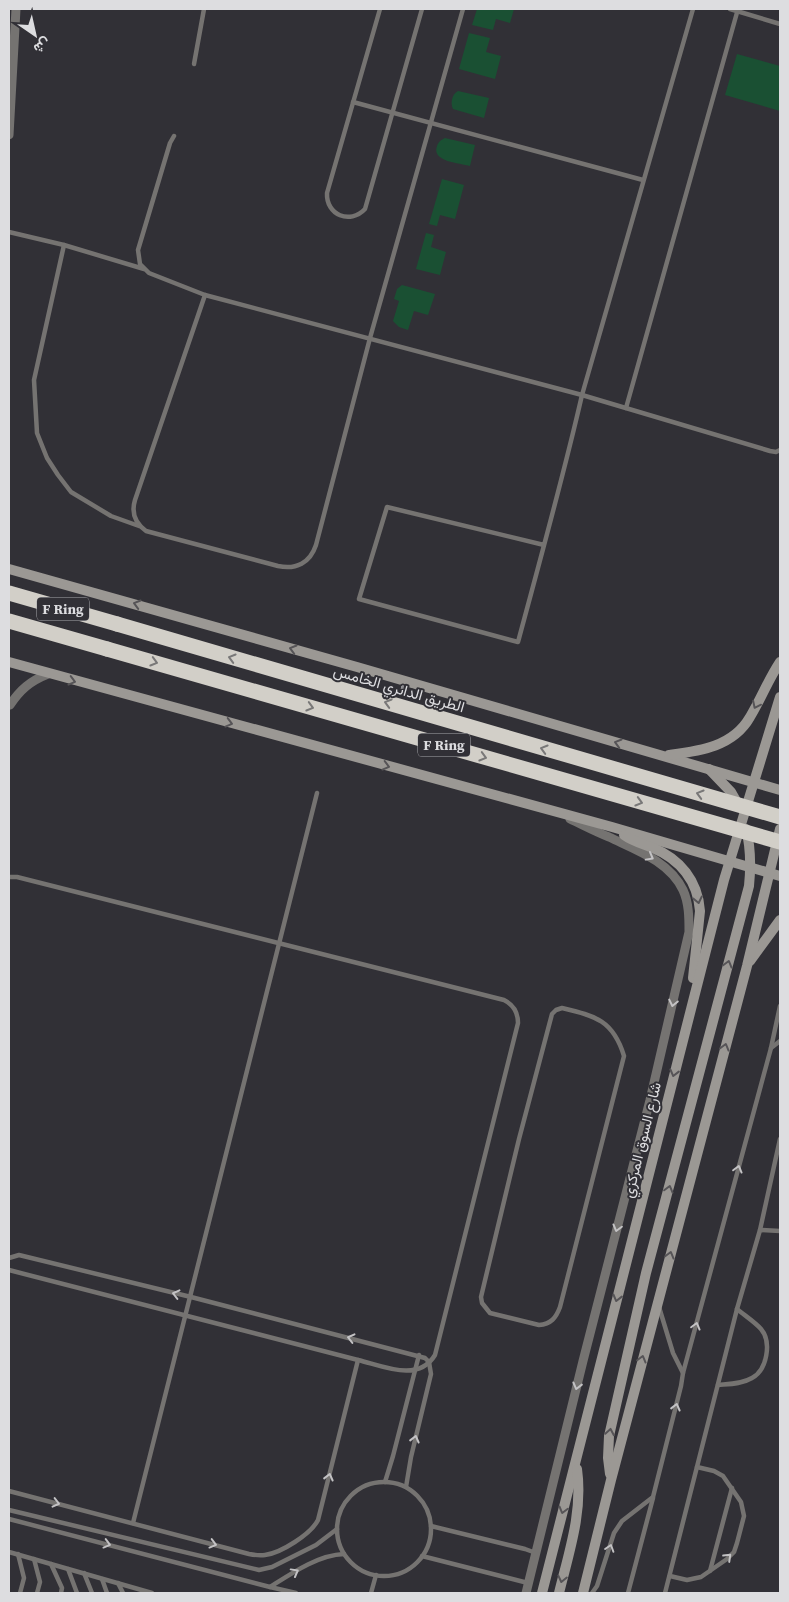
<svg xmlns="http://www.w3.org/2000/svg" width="789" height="1602" font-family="'Source Serif 4',Vazirmatn,serif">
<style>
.green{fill:#1a5033}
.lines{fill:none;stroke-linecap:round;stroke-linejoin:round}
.lane{stroke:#757371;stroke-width:4.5}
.street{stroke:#757371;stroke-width:9}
.secondary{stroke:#9b9894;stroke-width:10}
.highway{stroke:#d2cfc8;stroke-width:15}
.highway-bridge{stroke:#d2cfc8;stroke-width:15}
.oneway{stroke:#565457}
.oneway2{stroke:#797878}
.oneway3{stroke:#c3c2c4}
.labels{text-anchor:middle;stroke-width:4;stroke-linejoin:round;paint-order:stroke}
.shield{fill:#313036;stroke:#a9a9ad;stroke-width:1}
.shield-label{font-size:14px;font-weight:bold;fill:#dddde0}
.street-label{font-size:15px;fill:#dddde0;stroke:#313036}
</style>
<rect width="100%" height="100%" fill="#313036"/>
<g class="green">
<path d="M477,9H514L510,23L496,19L493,30L472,25Z"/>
<path d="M469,33L490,38L486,52L501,56L495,79L459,69Z"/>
<path d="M737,54L780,66V111L725,95Z"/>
<path d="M458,91L489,98L484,118L453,109C450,103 452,94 458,91Z"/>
<path d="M445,138L475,145L470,166C460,163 431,162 437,146C439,141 441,140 445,138Z"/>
<path d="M442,179L464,185L455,219L440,215L437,226L429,224Z"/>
<path d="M426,233L434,235L431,247L446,252L440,275L416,269Z"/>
<path d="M402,285L435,294L428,315L414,311L408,330L399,327L393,321L399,301L394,299L397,289Z"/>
</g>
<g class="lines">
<g class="lane">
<path d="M380,9L327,193C326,215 350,225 365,209L422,9"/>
<path d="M730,9L780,24"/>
<path d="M194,64L204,9"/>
<path d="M353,102L643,180"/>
<path d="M174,136L170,143L138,250L140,264L149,273L205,295L582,395L770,451L776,452L780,450"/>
<path d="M9,232L64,245L144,269"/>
<path d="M64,245L34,380L37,433L47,458L58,475L71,492L111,516L139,526"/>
<path d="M205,295L135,500C131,513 135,523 146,531L278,566C296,570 310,563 316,545L370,338L463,9"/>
<path d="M626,408L738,9"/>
<path d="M544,545L387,507L359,599L518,642C540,560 563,478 582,395L693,9"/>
<path d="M9,877H17L504,1000C514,1005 518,1012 518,1023L435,1355C418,1383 383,1366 358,1360L9,1270"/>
<path d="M562,1008C595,1016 613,1020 624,1056L560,1307C556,1318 551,1324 539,1325L490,1313L482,1303L481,1297L519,1139L552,1014L556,1010Z"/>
<path d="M771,1048L780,1006"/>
<path d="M760,1230L780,1231"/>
<path d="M9,1258L19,1255L191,1297L425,1358L429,1362L431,1374L411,1457L406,1487"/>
<path d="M683,1373L771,1048L780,1041"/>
<path d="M718,1385C729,1384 742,1384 752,1378C767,1370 772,1342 761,1329C755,1322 744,1315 737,1309"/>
<path d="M385,1482L393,1456L419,1355"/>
<circle cx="384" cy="1529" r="47"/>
<path d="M9,1491L249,1554C254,1555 259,1556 265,1555C281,1553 311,1534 318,1520L358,1360"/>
<path d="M9,1510L259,1570L272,1567L316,1545L337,1529"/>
<path d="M9,1519L270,1587C292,1573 318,1555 344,1554"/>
<path d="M133,1523L317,793"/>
<path d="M431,1526L525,1549L536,1553"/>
<path d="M9,1552L152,1593"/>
<path d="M18,1554L24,1578L20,1593"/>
<path d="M422,1556L528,1583"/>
<path d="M34,1559L40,1582L37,1593"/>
<path d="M51,1564L62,1588L61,1593"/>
<path d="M68,1569L77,1593"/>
<path d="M710,1571L732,1488"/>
<path d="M84,1573L92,1593"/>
<path d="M670,1576L687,1580L701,1577L727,1559L734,1552L737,1543L744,1516L741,1502L723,1476L714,1471L697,1467"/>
<path d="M102,1579L107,1593"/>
<path d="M118,1583L123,1593"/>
<path d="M270,1587L296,1593"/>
<path d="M371,1593L376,1575"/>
<path d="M592,1593L597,1586L614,1533L622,1521L653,1497L681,1386L683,1373L673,1353L659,1307"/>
<path d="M628,1593L653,1498"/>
<path d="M665,1593L737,1309L760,1230L780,1139"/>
</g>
<g class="street">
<path d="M9,135L16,9"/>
<path d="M10,705C20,690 30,681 48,674"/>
<path d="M526,1593L583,1361L650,1100L689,932C689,918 689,903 683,890C669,861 636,850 609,837C596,832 583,825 570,819"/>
</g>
<g class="secondary">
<path d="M9,569L357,667L780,790"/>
<path d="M9,662L612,827L780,876"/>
<path d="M669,755C699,751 733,747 750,717C761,699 768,680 780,662"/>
<path d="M709,769L731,792L739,806"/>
<path d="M624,835C632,841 643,844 653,848C680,859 698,881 700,911L693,978"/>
<path d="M750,961L780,920"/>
<path d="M610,1474L608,1458L609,1436L646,1273L749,886C751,866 751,848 746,829"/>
<path d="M542,1593L724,880L780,697"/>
<path d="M559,1593C569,1552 583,1512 577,1469"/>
<path d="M583,1593L611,1480L747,966L780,829"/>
</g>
<g class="highway">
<path d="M9,593L117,624"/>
<path d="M9,621L107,649"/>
</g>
<g class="highway-bridge">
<path d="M117,624L780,817"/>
<path d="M107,649L780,842"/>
</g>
</g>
<defs><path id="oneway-chevron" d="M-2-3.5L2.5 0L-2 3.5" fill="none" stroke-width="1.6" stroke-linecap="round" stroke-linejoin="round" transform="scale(1.25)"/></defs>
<g class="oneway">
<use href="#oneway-chevron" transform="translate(137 604) rotate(-164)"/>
<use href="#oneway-chevron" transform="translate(293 649) rotate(-164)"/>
<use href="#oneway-chevron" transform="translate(72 681) rotate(15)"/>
<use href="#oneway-chevron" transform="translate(756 705) rotate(116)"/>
<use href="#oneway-chevron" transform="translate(229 723) rotate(15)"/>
<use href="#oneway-chevron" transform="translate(618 743) rotate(-164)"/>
<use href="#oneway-chevron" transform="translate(386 766) rotate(15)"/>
<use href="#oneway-chevron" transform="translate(698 900) rotate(78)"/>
<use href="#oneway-chevron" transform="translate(728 964) rotate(-75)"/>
<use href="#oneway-chevron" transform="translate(725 1047) rotate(-75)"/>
<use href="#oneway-chevron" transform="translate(674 1073) rotate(104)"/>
<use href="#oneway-chevron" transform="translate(669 1189) rotate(-75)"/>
<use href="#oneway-chevron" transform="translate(670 1255) rotate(-75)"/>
<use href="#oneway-chevron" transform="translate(617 1298) rotate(104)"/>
<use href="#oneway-chevron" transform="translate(642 1359) rotate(-75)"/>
<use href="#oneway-chevron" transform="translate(610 1432) rotate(-80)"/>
<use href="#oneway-chevron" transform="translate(563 1510) rotate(105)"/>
<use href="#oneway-chevron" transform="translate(562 1579) rotate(103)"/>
</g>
<g class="oneway2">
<use href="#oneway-chevron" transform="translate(232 658) rotate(-164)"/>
<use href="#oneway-chevron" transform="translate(154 662) rotate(16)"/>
<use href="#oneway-chevron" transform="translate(388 703) rotate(-164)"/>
<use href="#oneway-chevron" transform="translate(310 707) rotate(16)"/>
<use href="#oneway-chevron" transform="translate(544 749) rotate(-164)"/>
<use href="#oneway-chevron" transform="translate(483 757) rotate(16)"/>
<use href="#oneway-chevron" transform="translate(700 794) rotate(-164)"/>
<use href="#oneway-chevron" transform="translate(639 802) rotate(16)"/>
</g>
<g class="oneway3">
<use href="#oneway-chevron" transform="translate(650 857) rotate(29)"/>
<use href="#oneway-chevron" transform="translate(673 1003) rotate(102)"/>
<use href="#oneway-chevron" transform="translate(738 1169) rotate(-75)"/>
<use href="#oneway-chevron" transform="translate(617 1228) rotate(105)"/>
<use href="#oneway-chevron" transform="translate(176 1294) rotate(-166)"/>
<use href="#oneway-chevron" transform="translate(696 1326) rotate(-75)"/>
<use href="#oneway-chevron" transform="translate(351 1338) rotate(-166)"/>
<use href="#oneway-chevron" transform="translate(577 1386) rotate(104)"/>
<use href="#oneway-chevron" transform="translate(676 1407) rotate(-76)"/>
<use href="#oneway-chevron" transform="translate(415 1439) rotate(-76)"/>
<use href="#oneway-chevron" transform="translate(329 1477) rotate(-76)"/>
<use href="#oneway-chevron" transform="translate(56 1503) rotate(14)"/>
<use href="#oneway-chevron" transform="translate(107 1544) rotate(15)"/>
<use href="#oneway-chevron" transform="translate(213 1544) rotate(15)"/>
<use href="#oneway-chevron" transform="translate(610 1548) rotate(-72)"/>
<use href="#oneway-chevron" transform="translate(728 1557) rotate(-44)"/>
<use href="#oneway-chevron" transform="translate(295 1572) rotate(-29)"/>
</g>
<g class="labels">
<g class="shield">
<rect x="37" y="597.5" width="52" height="23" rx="4"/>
<rect x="418" y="733.5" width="52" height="23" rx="4"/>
</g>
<g class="shield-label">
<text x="63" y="614">F Ring</text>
<text x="444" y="750">F Ring</text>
</g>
<g class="street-label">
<text transform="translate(399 689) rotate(16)" y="5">الطريق الدائري الخامس</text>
<text transform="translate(642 1140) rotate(-76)" y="5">شارع السوق المركزي</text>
</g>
</g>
<rect width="789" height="1602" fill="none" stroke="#dddde0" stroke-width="20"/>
<g transform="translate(35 35) rotate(146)" stroke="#313036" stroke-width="4" paint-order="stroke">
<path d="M0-4L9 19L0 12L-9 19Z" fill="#dddde0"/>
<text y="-8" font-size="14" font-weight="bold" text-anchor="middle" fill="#dddde0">ش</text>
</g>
</svg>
